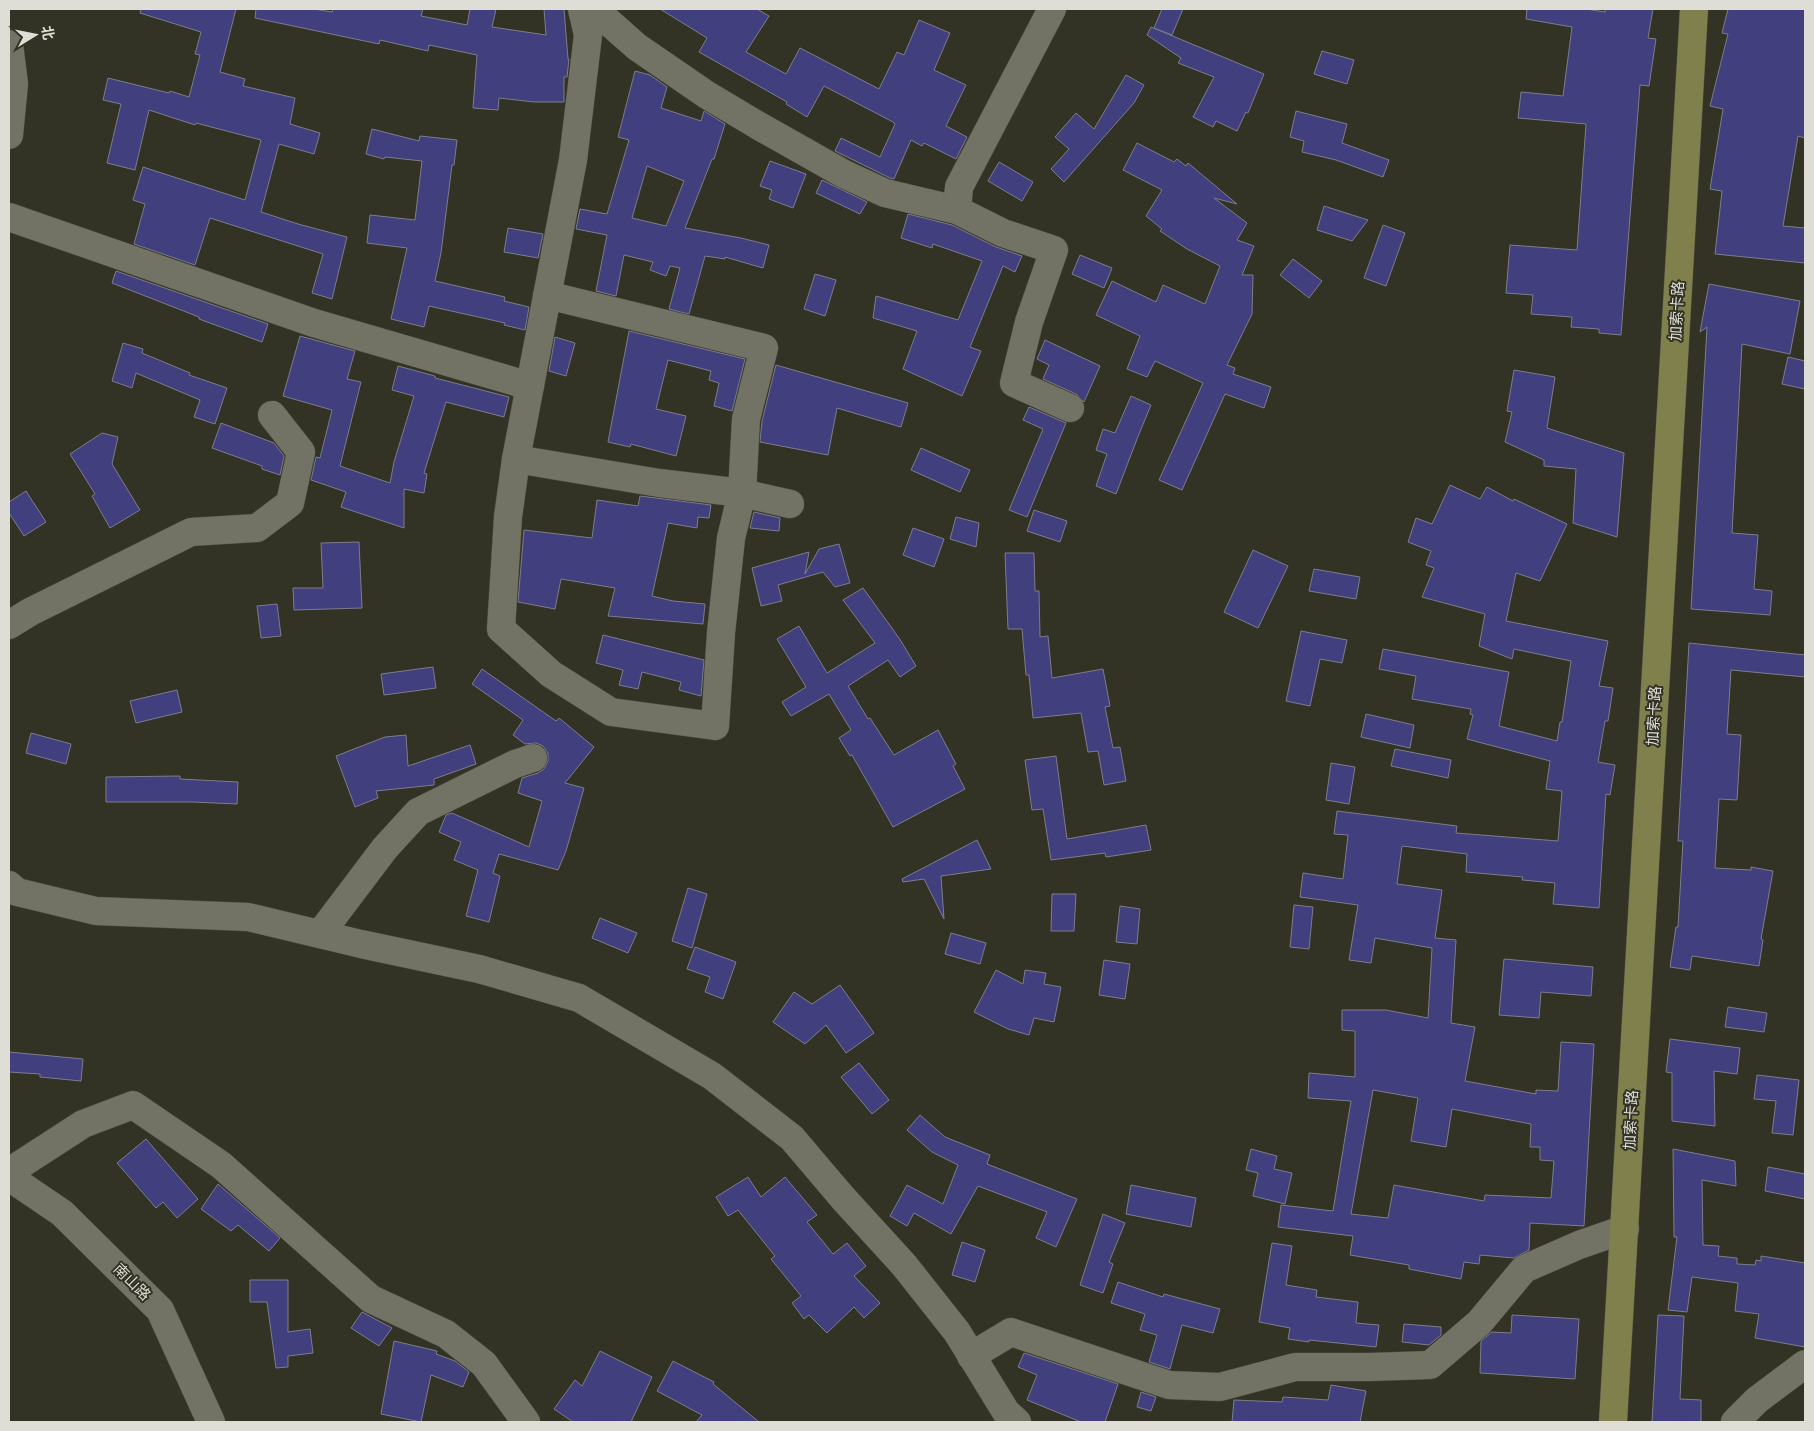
<svg xmlns="http://www.w3.org/2000/svg" width="1814" height="1431" font-family="Montserrat,'Noto Sans SC',sans-serif">
<style>
.building{fill:#413f7e;stroke:#7c7d8b;fill-rule:evenodd}
.lines{fill:none;stroke-linecap:round;stroke-linejoin:round}
.minor-casing{stroke:#4d4d42;stroke-width:29}
.major-casing{stroke:#4d4d42;stroke-width:29}
.minor{stroke:#727364;stroke-width:28}
.major{stroke:#80804d;stroke-width:28}
.labels{text-anchor:middle;stroke-width:4;stroke-linejoin:round;paint-order:stroke}
.street-label{font-size:15px;fill:#deded6;stroke:#323225}
</style>
<rect width="100%" height="100%" fill="#323225"/>
<g class="building">
<path d="M141,9H236L220,72L245,79L243,86L295,98L290,124L320,133L314,154L279,144L261,212L298,224L347,237L332,299L312,293L323,254L210,218L195,265L134,244L145,204L133,200L143,167L245,200L261,140L196,123L195,125L149,110L135,170L107,163L121,104L103,100L108,78L169,93L170,91L189,97L200,55L195,54L201,32L140,13Z"/>
<path d="M256,9H314L332,12L333,9H423L421,16L467,25L470,9H496L492,27L546,35L544,9H564L568,59H569L567,77H564V102H534L499,98L498,110L473,108L477,55L429,45L428,51L380,40L379,44L255,18Z"/>
<path d="M660,9H757L769,16L746,52L786,74L800,48L879,89L897,52L904,55L919,20L950,33L934,70L966,85L946,126L967,137L956,159L924,143L922,146L911,140L894,179L890,178L835,151L841,138L880,157L895,124L893,122L824,86L807,117L786,104L787,102L699,52L707,38Z"/>
<path d="M1162,9H1183L1172,35L1154,28Z"/>
<path d="M1527,9H1586L1605,12V9H1653L1648,38L1656,39L1649,86L1640,85L1621,335L1599,333V329L1571,327L1572,317L1531,314L1533,295L1506,293L1510,245L1577,250L1586,124L1518,118L1521,92L1563,96L1572,27L1526,19Z"/>
<path d="M1728,9H1805V138L1798,136L1783,226L1805,228V263L1715,254L1722,191L1710,189L1723,109L1710,106L1728,34L1722,33Z"/>
<path d="M1151,27L1264,74L1248,113L1246,112L1237,131L1216,121L1213,127L1193,117L1214,77L1178,63L1181,58L1147,35Z"/>
<path d="M1322,51L1354,60L1347,84L1314,74Z"/>
<path d="M635,71L650,75L667,87L661,108L701,121L704,111L725,124L714,159H712L685,228L741,238L769,245L763,268L725,257V259L705,256L689,314L669,309L680,268L670,266L666,276L650,270L653,262L624,255L616,296L596,291L607,235L576,229L580,209L607,214L629,140L618,137ZM647,166L684,181L666,226L632,218Z"/>
<path d="M1126,75L1144,85L1134,103L1064,182L1051,169L1069,149L1055,137L1076,113L1094,129Z"/>
<path d="M1296,111L1347,124L1342,143L1389,160L1383,177L1336,160L1302,152L1304,141L1290,137Z"/>
<path d="M372,129L419,141L420,136L457,140L454,165H452L441,253L435,281L505,297L504,301L529,307L525,330L504,325L505,323L429,306L424,327L391,319L407,248L367,243L370,215L415,220L422,161L385,157L384,159L366,154Z"/>
<path d="M1137,143L1174,162L1177,159L1186,166L1188,163L1237,204L1214,198L1247,223L1237,240L1254,246L1242,275H1253L1252,314L1227,365L1235,368L1233,374L1271,387L1264,408L1225,394L1182,490L1159,480L1203,383L1155,361L1147,377L1127,369L1140,336L1096,315L1112,281L1156,302L1163,285L1205,304L1220,266L1187,249L1160,231L1162,229L1146,216L1162,190L1123,170Z"/>
<path d="M770,161L806,174L793,208L769,199L772,190L760,186Z"/>
<path d="M999,162L1033,182L1022,201L988,181Z"/>
<path d="M822,180L867,202L860,214L816,193Z"/>
<path d="M1324,206L1368,220L1352,241L1317,230Z"/>
<path d="M908,214L952,225L996,247L1022,256L1015,272L1003,266L970,347L981,351L962,396L903,369L917,331L873,318L876,296L958,320L982,261L933,244L932,248L901,238Z"/>
<path d="M1383,225L1405,233L1386,286L1364,278Z"/>
<path d="M508,228L543,234L538,258L504,252Z"/>
<path d="M1080,255L1112,268L1104,288L1072,274Z"/>
<path d="M1293,259L1322,281L1309,298L1280,275Z"/>
<path d="M116,271L268,324L262,342L199,319V317L112,283Z"/>
<path d="M815,274L836,280L825,316L804,309Z"/>
<path d="M1709,284L1800,301L1790,354L1742,344L1732,533L1758,535L1754,589L1772,591L1770,615L1691,609L1707,327L1700,332Z"/>
<path d="M629,331L745,359L732,411L714,406L719,383L709,380L711,371L668,360L656,409L686,416L676,456L631,444L630,447L608,442Z"/>
<path d="M300,336L355,351L347,379L361,382L340,466L390,483L394,462L414,396L392,390L398,366L435,376V378L509,397L504,417L446,402L424,473L427,474L424,493L404,489V528L341,507L346,492L311,480L316,457L320,458L332,410L283,396Z"/>
<path d="M555,337L575,343L566,376L549,371Z"/>
<path d="M1045,340L1100,366L1084,402L1076,394L1043,379L1049,365L1037,359Z"/>
<path d="M123,343L143,349L142,353L190,373L189,375L227,388L215,424L194,417L200,400L136,373L132,388L112,381Z"/>
<path d="M1788,357L1805,361V389L1782,384Z"/>
<path d="M776,365L908,403L901,427L837,408L828,455L760,442L762,421Z"/>
<path d="M1514,370L1555,377L1547,428L1624,453L1617,537L1573,523L1576,469L1544,466V460L1505,442L1512,412L1507,411Z"/>
<path d="M1131,396L1151,405L1137,439L1116,494L1096,486L1107,454L1096,450L1103,429L1115,433Z"/>
<path d="M1029,407L1066,423L1027,517L1009,510L1043,429L1023,420Z"/>
<path d="M221,423L274,443L284,456L280,475L262,469V466L212,448Z"/>
<path d="M102,433L118,437L112,464L140,510L110,528L92,496L95,494L70,454Z"/>
<path d="M921,448L970,470L960,492L911,470Z"/>
<path d="M1450,485L1480,499L1487,487L1513,501L1514,499L1567,524L1540,581L1516,573L1506,621L1608,641L1599,686L1613,688L1608,721H1605L1598,762L1615,765L1610,795L1606,794L1599,908L1553,904L1555,883L1522,880L1523,877L1466,872L1467,854L1402,846L1397,884L1442,890L1435,938L1456,940L1451,1023L1475,1027L1465,1081L1536,1094V1090L1558,1091L1561,1042L1594,1044L1584,1226L1530,1223L1529,1250L1514,1258L1480,1255L1479,1264L1464,1262L1461,1279L1409,1269V1265L1350,1255L1353,1236L1278,1227L1281,1205L1333,1211L1351,1101L1308,1098L1309,1073L1355,1077V1031L1342,1030V1010H1386L1428,1018L1432,948L1375,938L1371,963L1349,960L1358,905L1300,897L1303,873L1343,879L1348,835L1334,834L1337,811L1457,826L1456,833L1558,841L1562,791L1546,789L1550,761L1467,739L1473,715L1470,714L1471,709L1412,699L1416,676L1379,669L1383,649L1509,672L1499,726L1557,741L1560,722H1562L1571,661L1514,649L1512,659L1479,646L1485,614L1422,597L1434,568L1426,565L1431,551L1408,542L1416,518L1432,524ZM1373,1090L1418,1098L1411,1141L1446,1147L1452,1109L1531,1124L1530,1147H1540V1160L1554,1161L1551,1198L1485,1195L1484,1201L1394,1185L1388,1218L1351,1214Z"/>
<path d="M26,491L46,522L24,536L9,513V502Z"/>
<path d="M640,496L711,505L709,518L698,517L697,528L668,523L652,596L673,601L705,604L703,624L608,616L615,588L561,579L555,609L518,602L524,530L592,538L597,500L638,506Z"/>
<path d="M1034,510L1067,521L1060,542L1027,531Z"/>
<path d="M754,512L780,518L779,531L750,528Z"/>
<path d="M956,517L979,523L976,547L950,539Z"/>
<path d="M913,528L944,539L934,567L903,555Z"/>
<path d="M359,542L362,608L294,610L293,588H323L321,543Z"/>
<path d="M839,544L850,583L835,587L823,572L778,585L782,601L761,606L752,568L809,552L805,574L819,549Z"/>
<path d="M1253,550L1288,566L1258,628L1224,612Z"/>
<path d="M1005,553H1034L1035,591H1039L1040,637L1048,636L1052,678L1103,669L1110,706L1105,707L1113,748L1120,747L1126,781L1104,785L1098,751L1088,752L1081,713L1033,718L1029,675H1026L1022,629H1008Z"/>
<path d="M1314,569L1360,577L1356,599L1309,591Z"/>
<path d="M863,588L899,638L916,666L900,677L888,660L848,686L868,719L870,718L894,755L938,730L956,764L953,766L965,789L893,827L852,755L850,756L839,738L851,730L829,694L791,716L782,702L806,687L777,639L799,626L827,673L875,643L843,600Z"/>
<path d="M277,604L281,636L261,638L257,606Z"/>
<path d="M1301,631L1347,640L1342,663L1320,659L1310,706L1286,701Z"/>
<path d="M603,635L704,660L701,696L679,690L681,682L642,672L638,689L619,685L623,670L596,663Z"/>
<path d="M1689,643L1805,655V677L1731,670L1727,734L1741,735L1737,800L1719,799L1715,868L1751,870V867L1773,871L1761,939L1763,940L1759,966L1692,956L1690,970L1670,967L1676,927H1678L1683,841H1678Z"/>
<path d="M433,667L436,688L384,695L381,674Z"/>
<path d="M482,669L556,721L559,718L594,747L565,783L584,788L566,851L558,870L499,854L493,873L500,876L489,922L466,916L478,870L454,860L461,842L439,832L446,815L452,813L529,847L542,801L518,793L522,778L538,773L544,769L548,761V753L543,746L536,743L525,744L513,735L523,720L472,684Z"/>
<path d="M177,690L182,712L136,723L130,701Z"/>
<path d="M1366,714L1414,725L1410,748L1361,737Z"/>
<path d="M31,733L71,744L66,764L26,753Z"/>
<path d="M406,735L408,766L470,745L476,764L434,779V785L376,791L378,798L355,807L336,756L385,737Z"/>
<path d="M1395,749L1451,760L1448,778L1391,766Z"/>
<path d="M1056,756L1067,839L1146,825L1151,850L1106,857L1105,853L1051,860L1043,809L1032,810L1025,760Z"/>
<path d="M1331,763L1355,767L1349,804L1326,800Z"/>
<path d="M180,776V779L238,782L237,804L192,802H106V777Z"/>
<path d="M977,840L991,869L941,876L944,919L924,879L903,882L902,879Z"/>
<path d="M688,888L707,894L692,948L672,941Z"/>
<path d="M1052,894H1076L1074,931H1051Z"/>
<path d="M1294,905L1313,907L1309,949L1290,947Z"/>
<path d="M1120,906L1140,909L1137,944L1116,942Z"/>
<path d="M600,918L637,933L628,953L592,938Z"/>
<path d="M951,933L986,943L980,964L945,954Z"/>
<path d="M695,947L736,962L723,999L705,992L710,977L687,969Z"/>
<path d="M1504,959L1593,967L1591,996L1541,992L1539,1018L1499,1015Z"/>
<path d="M1104,960L1130,964L1125,999L1099,995Z"/>
<path d="M996,970L1023,984L1025,970L1046,973L1044,984L1061,987L1054,1022L1034,1018L1029,1035L1008,1029L974,1012Z"/>
<path d="M840,985L874,1033L846,1053L826,1025L805,1044L773,1022L794,992L812,1004Z"/>
<path d="M1728,1007L1767,1013L1764,1032L1725,1027Z"/>
<path d="M1670,1039L1740,1048L1737,1074L1714,1071L1715,1126L1672,1121V1073L1666,1072Z"/>
<path d="M9,1052L83,1059L81,1081L40,1077V1074L9,1072Z"/>
<path d="M859,1063L889,1100L872,1114L841,1077Z"/>
<path d="M1757,1075L1799,1080L1793,1135L1772,1133L1776,1101L1754,1099Z"/>
<path d="M920,1115L945,1137L990,1155L987,1164L1077,1199L1056,1247L1036,1238L1047,1212L978,1186L951,1234L914,1213L907,1226L890,1216L907,1185L943,1204L958,1165L932,1152L907,1130Z"/>
<path d="M146,1139L198,1199L177,1218L163,1202L156,1208L117,1163Z"/>
<path d="M1251,1149L1277,1156L1274,1169L1292,1173L1285,1204L1253,1196L1258,1173L1246,1170Z"/>
<path d="M1673,1149L1735,1161L1736,1186L1702,1180L1703,1245L1719,1246L1718,1256L1737,1258V1264L1755,1265L1756,1260L1761,1261V1256L1805,1263V1347L1755,1338L1759,1314L1735,1311L1738,1283L1692,1277L1687,1312L1668,1310L1677,1237H1674Z"/>
<path d="M1768,1167L1805,1174V1199L1765,1191Z"/>
<path d="M748,1177L761,1197L785,1177L817,1215L807,1222L833,1254L847,1243L866,1266L854,1276L880,1303L864,1318L854,1307L827,1333L809,1315L804,1319L792,1303L801,1296L771,1259L775,1256L738,1210L728,1216L716,1197Z"/>
<path d="M218,1184L280,1238L269,1251L238,1225L231,1231L201,1209Z"/>
<path d="M1131,1185L1196,1198L1191,1227L1126,1214Z"/>
<path d="M1103,1214L1125,1223L1109,1262L1113,1264L1103,1293L1080,1285Z"/>
<path d="M962,1242L985,1250L975,1282L952,1275Z"/>
<path d="M1272,1243L1292,1246L1286,1285L1317,1290L1316,1297L1358,1302L1356,1323L1379,1325L1376,1347L1309,1340V1342L1288,1339L1290,1328L1259,1322Z"/>
<path d="M250,1280H288V1332L310,1329L313,1353L288,1356V1367L276,1368L267,1302H250Z"/>
<path d="M1118,1282L1163,1297L1164,1294L1220,1309L1213,1333L1182,1325L1170,1369L1149,1362L1157,1335L1140,1330L1145,1314L1111,1303Z"/>
<path d="M362,1312L392,1328L379,1346L351,1328Z"/>
<path d="M1512,1315L1579,1319L1575,1379L1480,1373L1481,1341L1492,1332L1511,1333Z"/>
<path d="M1658,1315L1684,1316L1680,1399L1701,1400V1422H1652Z"/>
<path d="M1404,1324L1441,1327V1335L1429,1345L1402,1342Z"/>
<path d="M394,1341L437,1351L436,1354L455,1361L469,1372L463,1387L431,1375L421,1422L381,1414Z"/>
<path d="M600,1351L652,1377L631,1422H573L554,1409L575,1380L582,1386Z"/>
<path d="M1024,1353L1118,1384L1105,1422H1081L1027,1400L1037,1375L1018,1367Z"/>
<path d="M673,1361L714,1382L713,1384L759,1422H696L702,1415L657,1391Z"/>
<path d="M1331,1385L1366,1391L1360,1422H1232L1234,1400L1282,1402L1283,1397L1328,1400Z"/>
<path d="M1141,1392L1156,1397L1151,1411L1137,1407Z"/>
</g>
<g class="lines">
<defs>
<g id="minor">
<path d="M594,9L637,47L707,95L759,126L844,174L885,193L957,210L1003,233L1054,250L1029,322L1014,383L1070,408"/>
<path d="M9,44L14,84L9,135"/>
<path d="M957,210L959,187L1052,9"/>
<path d="M9,217L314,323L530,386"/>
<path d="M547,295L764,348L746,419L742,493L731,538L721,633L715,726L611,712L551,674L501,629L508,517L516,459L573,160L588,35L582,9"/>
<path d="M516,459L659,483L742,493L790,504"/>
<path d="M9,625L30,612L191,532L257,528L290,503L301,452L272,415"/>
<path d="M9,885L17,892L96,911L248,917L361,944L479,969L579,998L712,1076L792,1138L842,1197L904,1265L957,1332L1006,1412L1017,1422"/>
<path d="M320,934L385,848L418,812L515,764L533,758"/>
<path d="M9,1172L83,1124L133,1105L221,1165L371,1299L446,1334L484,1364L526,1422"/>
<path d="M9,1177L62,1213L160,1310L211,1422"/>
<path d="M971,1356L1011,1332L1169,1385L1220,1387L1295,1367H1370L1430,1365L1479,1323L1524,1269L1579,1245L1625,1229"/>
<path d="M1735,1422L1757,1400L1805,1364"/>
</g>
<path id="major" d="M1613,1422L1694,9"/>
</defs>
<use href="#minor" class="minor-casing"/>
<use href="#major" class="major-casing"/>
<use href="#minor" class="minor"/>
<use href="#major" class="major"/>
</g>
<g class="labels">
<g class="street-label">
<text transform="translate(1677 311) rotate(-87)" y="5">加索卡路</text>
<text transform="translate(1654 716) rotate(-87)" y="5">加索卡路</text>
<text transform="translate(1631 1120) rotate(-87)" y="5">加索卡路</text>
<text transform="translate(132 1282) rotate(45)" y="5">南山路</text>
</g>
</g>
<rect width="1814" height="1431" fill="none" stroke="#deded6" stroke-width="20"/>
<g transform="translate(35 35) rotate(80)" stroke="#323225" stroke-width="4" paint-order="stroke">
<path d="M0-4L9 19L0 12L-9 19Z" fill="#deded6"/>
<text y="-8" font-size="14" font-weight="bold" text-anchor="middle" fill="#deded6">北</text>
</g>
</svg>
